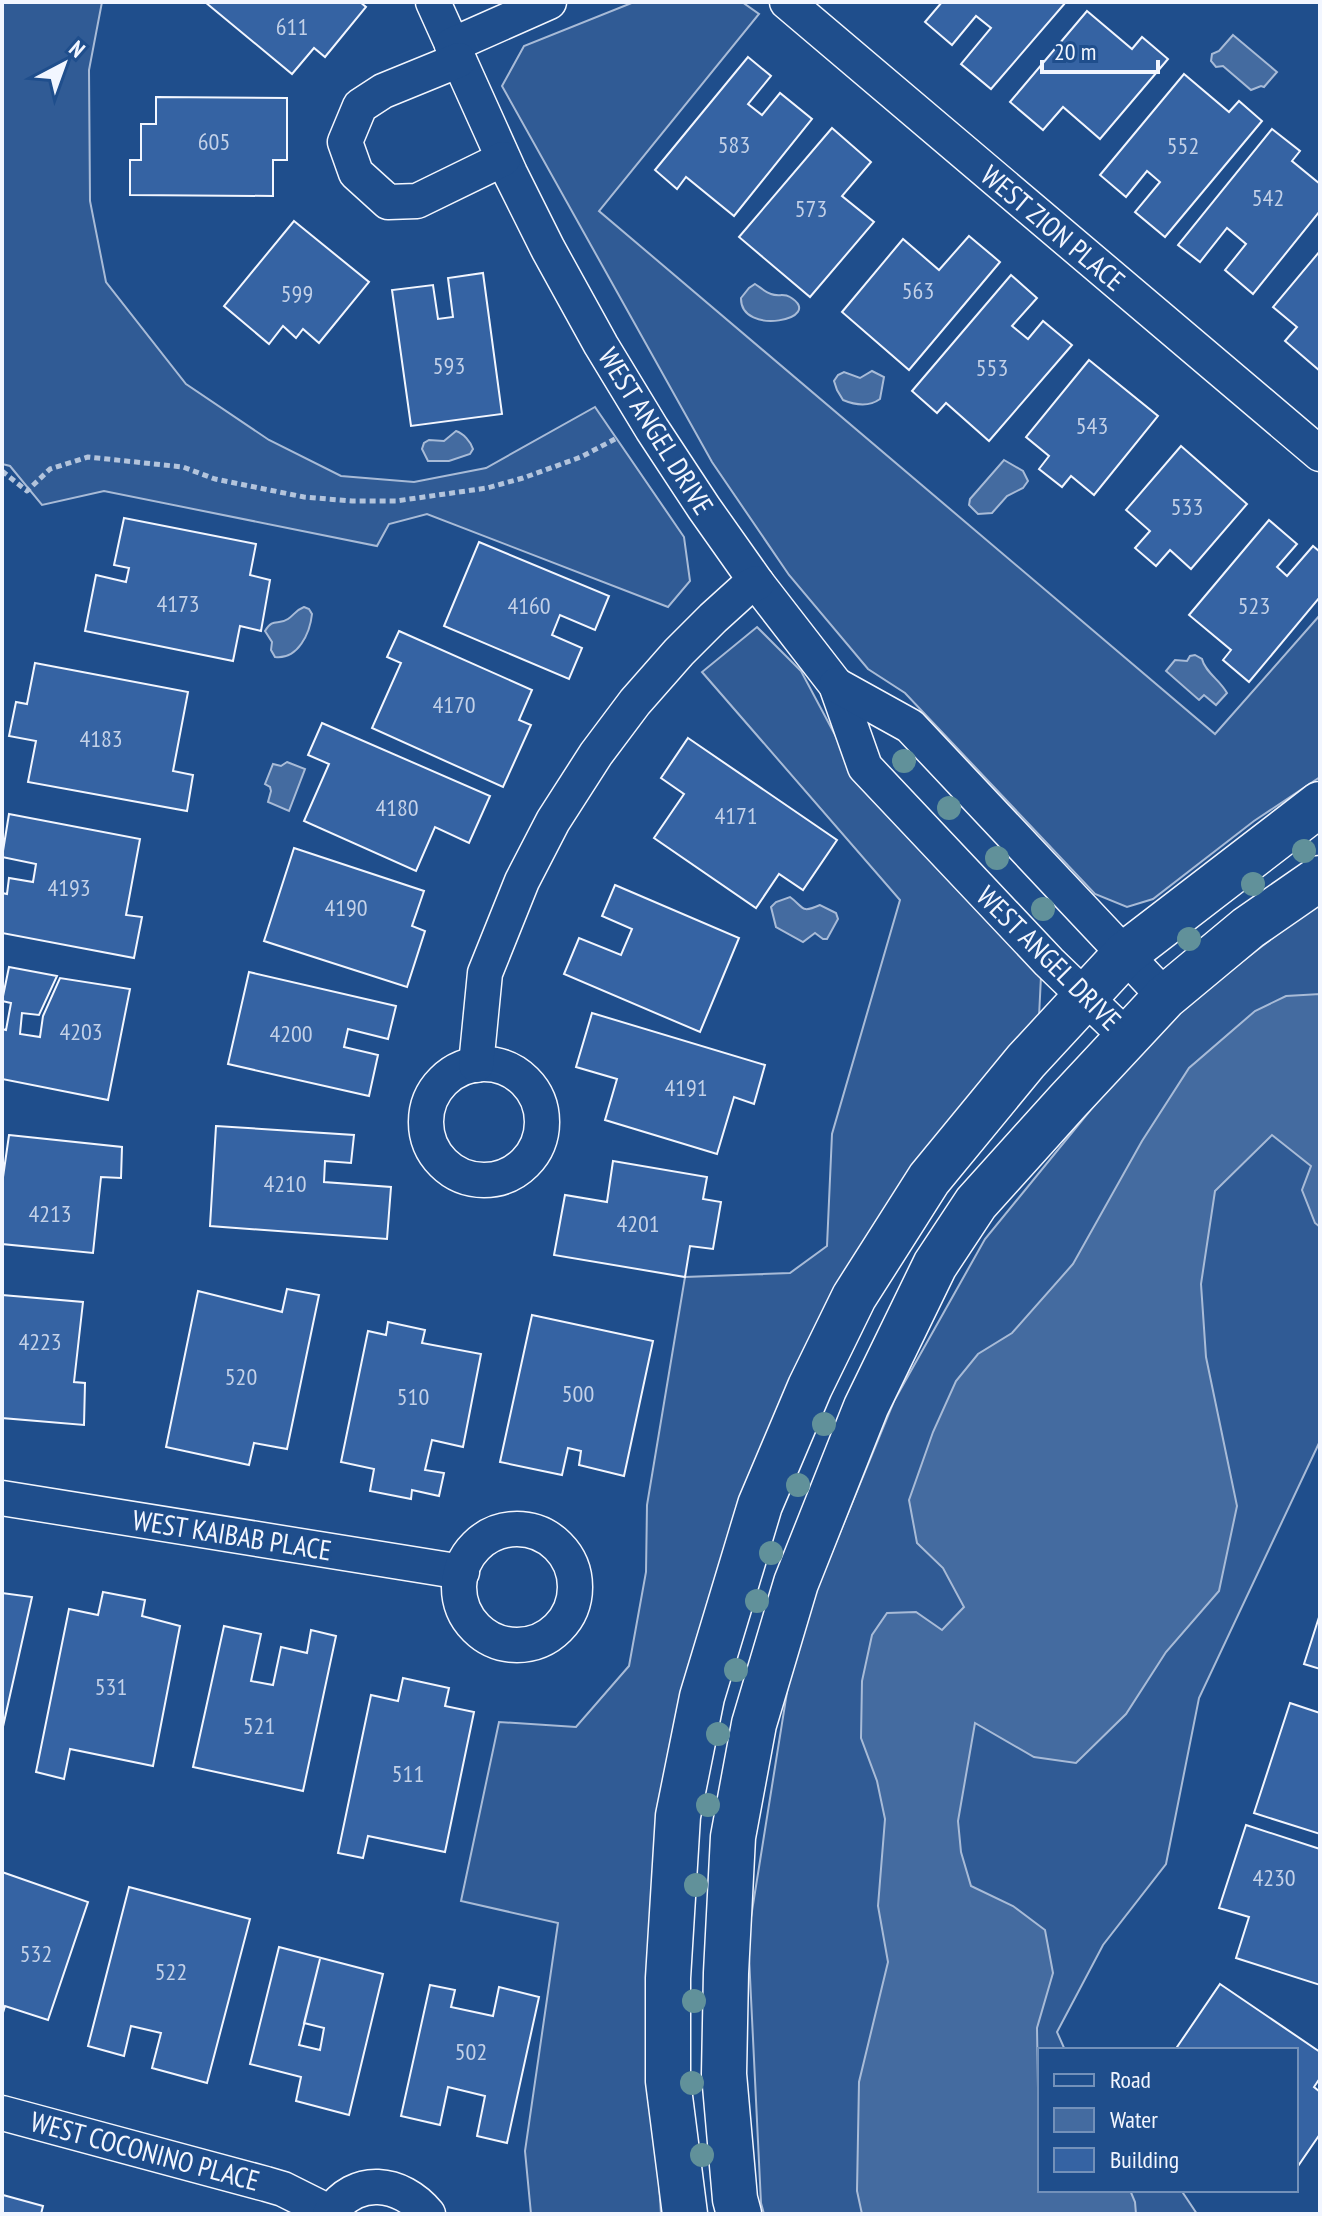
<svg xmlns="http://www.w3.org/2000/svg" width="1322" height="2216" font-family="'PT Sans Narrow',sans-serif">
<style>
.built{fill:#305b95;stroke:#a8bbd7;stroke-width:2}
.water{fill:#446ba0;stroke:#a8bbd7;stroke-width:2}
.building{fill:#3563a3;stroke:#f2f6ff;stroke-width:2;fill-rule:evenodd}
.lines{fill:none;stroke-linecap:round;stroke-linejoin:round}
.street-casing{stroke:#f2f6ff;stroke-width:37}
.secondary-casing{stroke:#f2f6ff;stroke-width:47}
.path{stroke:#b3c4dc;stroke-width:5;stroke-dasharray:6 4;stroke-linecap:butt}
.street{stroke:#1f4e8c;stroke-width:34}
.secondary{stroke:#1f4e8c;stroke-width:44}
.tree{fill:#61919a}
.labels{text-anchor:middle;stroke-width:6;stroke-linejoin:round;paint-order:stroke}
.number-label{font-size:24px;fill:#c3d1e8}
.street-label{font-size:28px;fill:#f2f6ff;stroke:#1f4e8c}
</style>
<rect width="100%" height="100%" fill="#1f4e8c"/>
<g class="built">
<path d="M2,2H102L89,70L90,201L106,282L186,384L269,440L341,476L414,482L486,468L595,407L684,537L690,581L668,607L427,514L389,524L377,546L104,491L42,505L10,466L2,464Z"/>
<path d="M634,2H742L759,14L599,211L1215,734L1320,615V777L1254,821L1153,899L1127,907L1095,894L905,693L868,669L789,575L712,462L502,86L524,46Z"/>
<path d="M757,627L801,671L858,778L1041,976L1039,1017L922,1164L679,1716L646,1986L661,2214H531L525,2151L558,1923L461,1901L499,1722L576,1727L629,1666L646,1572L647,1505L685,1277L790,1273L827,1246L832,1134L900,900L702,672Z"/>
<path d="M1320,904V1441L1199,1698L1166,1864L1103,1945L1057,2032L1065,2050H1040V2190H1181L1197,2214H764L761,2203L748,1936L795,1642L894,1401L985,1239L1097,1102L1186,1005L1297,919Z"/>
</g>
<g class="water">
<path d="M1233,35L1277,72L1264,87L1261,86L1251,90L1223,66L1216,67L1211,61L1212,54L1219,51Z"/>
<path d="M755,284C760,287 765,292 771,294C778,297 784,293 790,297C827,319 740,337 741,298L749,288Z"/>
<path d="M872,371L884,377L880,399C869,407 855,405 843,400L837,390L834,381L838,375L844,372L860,378Z"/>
<path d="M456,431C463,433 471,442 473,449L470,454L449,461H428L422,449L424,443L429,440L444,441Z"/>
<path d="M1004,460L1023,471L1028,481L1023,488L1007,496L992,513L978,514L969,505L970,499Z"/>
<path d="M304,607L309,609L312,614C310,633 298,660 275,657L271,650L272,642L265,631C273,617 278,626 288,619C294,615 296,610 304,607Z"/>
<path d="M1195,655L1202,659C1205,672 1220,680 1227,693L1216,705L1204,695L1199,700L1166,671L1175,660L1187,661L1190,656Z"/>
<path d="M287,762L305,769L289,811L268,802L271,791L270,787L265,784L273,764L281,766Z"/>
<path d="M790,897C804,907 800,914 820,905L836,913L838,919L827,939H823L815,933L803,942L776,927L771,907L776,902Z"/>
<path d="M1320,994V1227L1315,1223L1302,1190L1311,1166L1272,1135L1215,1191L1201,1284L1206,1357L1237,1506L1219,1591L1166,1652L1126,1714L1076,1763L1034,1757L975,1723L958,1821L961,1852L971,1886L1013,1906L1045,1930L1053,1973L1037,2028L1038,2088L1040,2090V2190H1130L1135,2202L1136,2214H862L857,2191L859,2082L888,1962L878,1906L885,1819L877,1781L861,1738L862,1681L872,1635L887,1613L916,1612L942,1630L964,1607L943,1568L917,1543L909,1500L933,1432L956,1381L978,1354L1012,1333L1073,1264L1142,1141L1189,1068L1255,1011L1286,996Z"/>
</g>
<g class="building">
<path d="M205,2H360L366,7L325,57L314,48L292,74Z"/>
<path d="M942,2H1066L991,89L961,64L991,28L976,16L952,45L925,22Z"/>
<path d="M1087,11L1132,49L1142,37L1168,59L1100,139L1063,107L1043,130L1010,102Z"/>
<path d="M748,57L771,76L748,104L762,115L780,93L812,119L734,216L686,177L677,189L655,170Z"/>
<path d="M1184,74L1229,112L1239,101L1262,121L1165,237L1135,212L1160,182L1147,171L1126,197L1100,175Z"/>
<path d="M156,97L287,98V160H273V196L130,195V160H141V124H156Z"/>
<path d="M832,128L871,162L842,196L874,222L810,297L739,237Z"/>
<path d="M1272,129L1300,151L1292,161L1320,184V211L1253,294L1225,270L1246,244L1227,228L1200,262L1178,245Z"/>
<path d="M294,221L369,282L319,343L303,329L296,338L283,326L269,344L224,306Z"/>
<path d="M969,236L1000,262L909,370L842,312L903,239L939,270Z"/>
<path d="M1320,251V371L1285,341L1297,327L1273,307Z"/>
<path d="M483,273L502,414L411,426L392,290L433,285L438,319L453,317L448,278Z"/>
<path d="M1011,275L1037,298L1012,326L1028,339L1043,321L1072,345L989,441L946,403L937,413L912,391Z"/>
<path d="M1089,360L1158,416L1094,495L1071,476L1062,487L1039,469L1049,456L1026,437Z"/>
<path d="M1181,446L1247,504L1191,569L1170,550L1156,566L1135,548L1150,531L1126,510Z"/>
<path d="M124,518L256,544L250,575L270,580L261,631L240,626L233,661L85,631L96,575L126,582L129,568L114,565Z"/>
<path d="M1269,520L1297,544L1277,567L1287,576L1313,546L1320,552V597L1249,682L1223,660L1231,650L1189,615Z"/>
<path d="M479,542L609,596L595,630L560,615L552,635L582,648L569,679L444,626Z"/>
<path d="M399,631L532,690L519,720L531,725L503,787L372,728L401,663L387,657Z"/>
<path d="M35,663L188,692L173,771L193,775L187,811L28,782L36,741L9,736L16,702L27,704Z"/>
<path d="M322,723L490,796L469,843L435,827L416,871L304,821L329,764L308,755Z"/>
<path d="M688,738L837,840L803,890L779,874L756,908L654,838L684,794L661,778Z"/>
<path d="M9,814L140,839L126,915L142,917L134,958L2,933V893L7,894L9,878L33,882L36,864L2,857Z"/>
<path d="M294,848L424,891L412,926L425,931L407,987L264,941Z"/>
<path d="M615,885L739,938L700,1032L564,974L579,938L621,955L632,929L602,916Z"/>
<path d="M9,967L57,976L39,1015L22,1013L20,1034L40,1037L43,1016L60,978L130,989L108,1100L2,1079V1029L6,1030L11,1003L2,1001Z"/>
<path d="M249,972L396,1006L388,1039L348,1029L344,1047L378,1055L369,1096L228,1064Z"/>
<path d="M592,1013L765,1065L754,1104L734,1097L717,1154L605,1120L617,1079L576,1067Z"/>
<path d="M216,1126L354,1135L351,1163L325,1161L324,1182L391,1187L387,1239L210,1226Z"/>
<path d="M9,1135L122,1147L121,1178L101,1177L93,1253L2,1244V1184Z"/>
<path d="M613,1161L707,1177L703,1199L721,1202L713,1249L690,1246L685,1277L554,1255L565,1195L607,1202Z"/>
<path d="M287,1289L319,1295L287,1449L254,1443L249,1465L166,1447L198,1291L282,1312Z"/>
<path d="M2,1295L83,1302L74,1382L85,1383L84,1425L2,1418Z"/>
<path d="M532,1315L653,1341L624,1476L579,1465L581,1451L568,1448L562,1475L500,1462Z"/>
<path d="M388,1322L425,1330L422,1343L481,1354L463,1447L432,1440L425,1470L444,1473L439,1496L412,1490L411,1499L370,1491L374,1469L341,1462L368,1331L386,1335Z"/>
<path d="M103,1592L145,1600L142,1616L180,1626L153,1766L70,1749L64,1779L36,1772L69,1609L98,1615Z"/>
<path d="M2,1593L32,1597L2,1731Z"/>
<path d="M1320,1614V1669L1304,1664Z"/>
<path d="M224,1626L261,1634L251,1681L273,1685L281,1647L307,1653L311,1630L336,1636L303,1791L193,1767Z"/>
<path d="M403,1678L449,1688L445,1706L474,1712L445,1852L368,1836L363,1858L338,1853L371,1695L398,1701Z"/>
<path d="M1290,1703L1320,1713V1834L1254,1813Z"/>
<path d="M1246,1825L1320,1849V1985L1236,1958L1249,1917L1219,1908Z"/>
<path d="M2,1872L88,1902L48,2020L5,2006L2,2016Z"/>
<path d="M129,1887L250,1919L207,2083L152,2068L161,2033L131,2026L124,2056L88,2046Z"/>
<path d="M279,1947L383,1974L349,2115L296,2101L301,2077L250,2064ZM320,1959L304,2023L324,2028L320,2050L299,2045Z"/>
<path d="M1220,1984L1320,2052V2078L1314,2087L1320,2092V2134L1296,2169V2050H1175Z"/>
<path d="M430,1985L455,1990L451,2007L493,2016L499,1987L539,1997L507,2143L477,2136L485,2096L448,2087L440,2125L401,2116Z"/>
<path d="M3,2195L43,2206L41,2214H2Z"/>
</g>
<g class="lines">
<defs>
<g id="street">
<path d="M433,2L510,173L548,249L601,345L652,429L704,508L757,583L836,685L865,767L1049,962L1128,1038"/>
<path d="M787,2L1320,454"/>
<path d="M452,45L549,2"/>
<path d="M459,60L383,91L360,106L345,142L356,173L388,202L417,201L503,159"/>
<path d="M836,685L910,726L1165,997"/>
<circle cx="484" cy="1122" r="58"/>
<path d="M476,1065L485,973L522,881L553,821L596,754L635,702L679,652L713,618L745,589L757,583"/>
<path d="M2,1498L462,1572"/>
<circle cx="517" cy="1587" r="58"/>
<path d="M2,2113L266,2184L283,2189L331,2213"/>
<path d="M330,2214C355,2175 401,2181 428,2214"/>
</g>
<g id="secondary">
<path d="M685,2214L668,2081V1978L678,1816L702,1697L760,1505L810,1387L854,1297L929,1179L1026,1061L1125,954L1320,804"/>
<path d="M739,2214L735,2199L724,2074L726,1973L733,1837L754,1724L796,1583L866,1407L935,1265L976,1203L1068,1101L1165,997L1248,928L1320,878"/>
</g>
</defs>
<use href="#street" class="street-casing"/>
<use href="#secondary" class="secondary-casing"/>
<path class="path" d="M2,471L27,491L50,469L88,457L183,467L215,479L304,497L352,501H396L487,488L523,478L581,457L615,439"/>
<use href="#street" class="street"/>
<use href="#secondary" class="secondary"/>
</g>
<g class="tree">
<circle cx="904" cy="761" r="12"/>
<circle cx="949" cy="808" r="12"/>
<circle cx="1304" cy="851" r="12"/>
<circle cx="997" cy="858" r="12"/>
<circle cx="1253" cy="884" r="12"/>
<circle cx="1043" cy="909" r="12"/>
<circle cx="1189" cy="939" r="12"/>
<circle cx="824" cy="1424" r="12"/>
<circle cx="798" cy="1485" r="12"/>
<circle cx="771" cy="1553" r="12"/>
<circle cx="757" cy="1601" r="12"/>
<circle cx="736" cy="1670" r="12"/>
<circle cx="718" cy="1734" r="12"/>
<circle cx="708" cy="1805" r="12"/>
<circle cx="696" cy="1885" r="12"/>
<circle cx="694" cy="2001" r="12"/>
<circle cx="692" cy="2083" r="12"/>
<circle cx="702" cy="2155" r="12"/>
</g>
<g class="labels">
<g class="number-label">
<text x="292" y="35">611</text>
<text x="214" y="150">605</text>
<text x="734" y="153">583</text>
<text x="1183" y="154">552</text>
<text x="1268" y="206">542</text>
<text x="811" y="217">573</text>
<text x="918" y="299">563</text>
<text x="297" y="302">599</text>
<text x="449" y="374">593</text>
<text x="992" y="376">553</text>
<text x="1092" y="434">543</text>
<text x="1187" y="515">533</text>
<text x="178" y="612">4173</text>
<text x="529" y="614">4160</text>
<text x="1254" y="614">523</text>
<text x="454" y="713">4170</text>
<text x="101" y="747">4183</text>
<text x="397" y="816">4180</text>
<text x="736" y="824">4171</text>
<text x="69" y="896">4193</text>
<text x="346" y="916">4190</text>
<text x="81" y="1040">4203</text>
<text x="291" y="1042">4200</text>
<text x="686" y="1096">4191</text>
<text x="285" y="1192">4210</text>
<text x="50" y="1222">4213</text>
<text x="638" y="1232">4201</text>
<text x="40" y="1350">4223</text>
<text x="241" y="1385">520</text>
<text x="578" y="1402">500</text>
<text x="413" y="1405">510</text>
<text x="111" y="1695">531</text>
<text x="259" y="1734">521</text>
<text x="408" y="1782">511</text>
<text x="1274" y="1886">4230</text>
<text x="36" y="1962">532</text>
<text x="171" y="1980">522</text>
<text x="471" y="2060">502</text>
</g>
<g class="street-label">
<text transform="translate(1053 228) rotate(40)" y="10">WEST ZION PLACE</text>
<text transform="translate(656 431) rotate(58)" y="10">WEST ANGEL DRIVE</text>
<text transform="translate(1049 958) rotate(45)" y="10">WEST ANGEL DRIVE</text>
<text transform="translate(232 1535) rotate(9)" y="10">WEST KAIBAB PLACE</text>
<text transform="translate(145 2151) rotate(15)" y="10">WEST COCONINO PLACE</text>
</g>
</g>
<rect width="1322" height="2216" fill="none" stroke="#f2f6ff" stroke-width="8"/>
<rect x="1038" y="2048" width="260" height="144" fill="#1f4e8c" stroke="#7391ba" stroke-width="2"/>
<rect x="1054" y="2074" width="40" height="12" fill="#1f4e8c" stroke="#7391ba" stroke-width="2"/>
<text x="1110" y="2088" font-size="24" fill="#f2f6ff">Road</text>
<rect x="1054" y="2108" width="40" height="24" fill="#446ba0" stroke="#7391ba" stroke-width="2"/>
<text x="1110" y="2128" font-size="24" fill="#f2f6ff">Water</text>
<rect x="1054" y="2148" width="40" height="24" fill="#3563a3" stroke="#7391ba" stroke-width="2"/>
<text x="1110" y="2168" font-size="24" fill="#f2f6ff">Building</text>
<g transform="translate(64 64) rotate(41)" stroke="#1f4e8c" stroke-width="6" paint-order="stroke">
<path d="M0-6L14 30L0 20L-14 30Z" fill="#f2f6ff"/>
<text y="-12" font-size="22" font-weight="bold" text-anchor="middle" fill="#f2f6ff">N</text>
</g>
<path d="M1042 60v12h116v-12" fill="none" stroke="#f2f6ff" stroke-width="4"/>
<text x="1054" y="60" font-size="24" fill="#f2f6ff" stroke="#1f4e8c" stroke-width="6" paint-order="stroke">20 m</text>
</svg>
